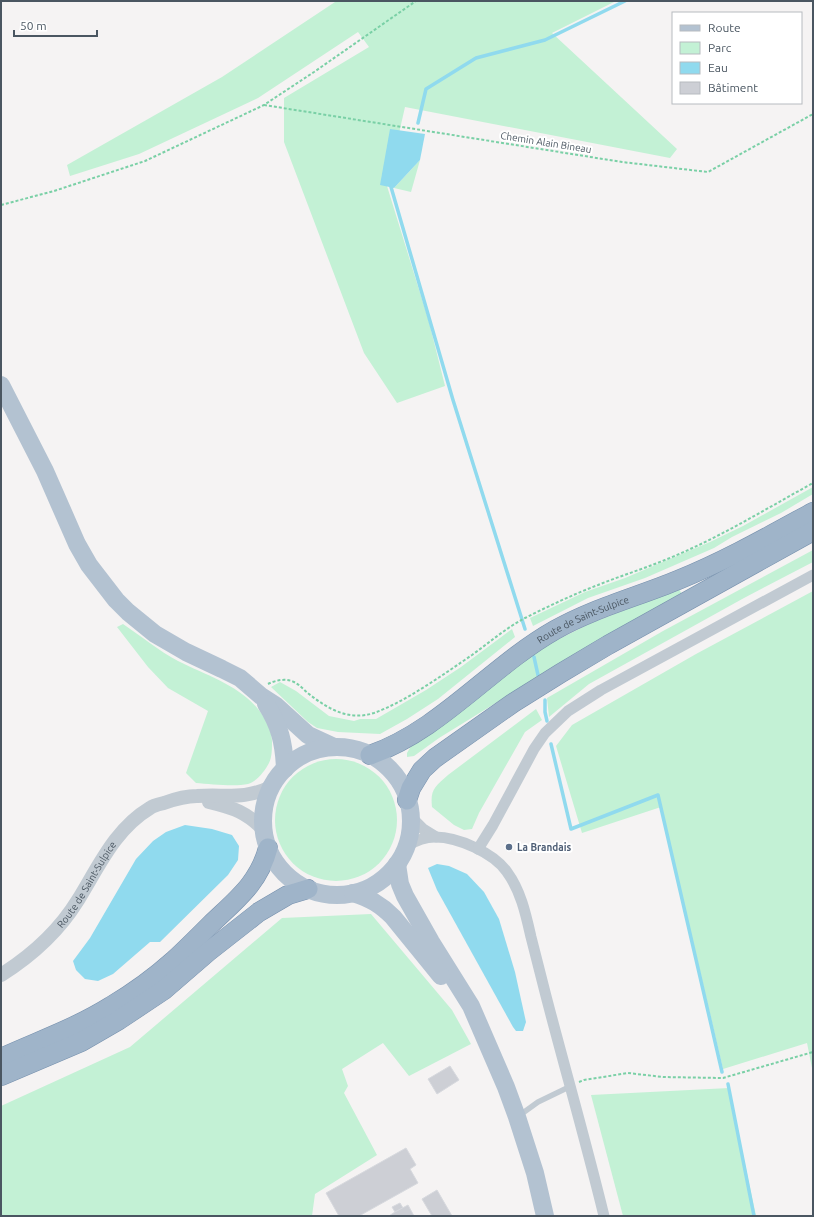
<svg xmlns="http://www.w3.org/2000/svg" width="814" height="1217" font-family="Ubuntu,sans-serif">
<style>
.green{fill:#c3f1d5}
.water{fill:#90daee}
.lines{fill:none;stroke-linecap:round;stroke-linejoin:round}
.stream{stroke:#90daee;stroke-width:3.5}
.building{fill:#cdcfd5;stroke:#d7d9de}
.trunk-casing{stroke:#7690ad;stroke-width:20}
.path{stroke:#7ad0a6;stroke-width:2;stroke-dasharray:3 2;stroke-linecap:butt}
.service{stroke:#c1cad2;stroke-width:5.5}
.minor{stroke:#c1cad2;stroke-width:11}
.tertiary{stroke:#c1cad2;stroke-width:14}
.primary{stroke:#b3c2d1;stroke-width:18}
.trunk{stroke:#9fb4c9;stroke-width:19}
.service-dot{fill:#5c6f8a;stroke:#fff;stroke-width:1.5}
.labels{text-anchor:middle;stroke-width:4;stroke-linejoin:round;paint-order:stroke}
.street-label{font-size:10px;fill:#4a5661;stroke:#fff}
.service-label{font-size:10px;font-weight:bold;fill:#4e5e75;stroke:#fff;text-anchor:start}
</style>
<rect width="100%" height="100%" fill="#f5f3f3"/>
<g class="green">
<path d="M335,1H616L552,33L677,149L670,158L405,107L387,186L429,322L445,386L397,403L364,353L284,142V98L369,47L358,32L258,98L139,154L70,176L67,165L222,77L335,2Z"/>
<path d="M420,160L411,192L394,188Z"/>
<path d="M813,487V494L781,513L732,537L714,548L645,578L588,598L533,626L530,618L585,592L625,578L710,542L743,526Z"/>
<path d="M813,550V562L744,598L589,684L549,717L547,698L663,631Z"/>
<path d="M679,589L683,596L522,687L439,738L414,756L407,757V753L411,746L520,663L553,642L591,623Z"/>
<path d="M813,591V1073L807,1043L723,1069L661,807L582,833L556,746L572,725L696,654Z"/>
<path d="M123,624C141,636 159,651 178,661C210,677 246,687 265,719C269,726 272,734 272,742C272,749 272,757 269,763C265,771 257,781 248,784C235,787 210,784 196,783L186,773L208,711L168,688L148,667L117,627Z"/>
<path d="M512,629L515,637L438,699L407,719L380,734L338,732L317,728L308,722L271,687L280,682L296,691L329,716L354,721L360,719H376L426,690L461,667Z"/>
<path d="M536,709L542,720L525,732L479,813L472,829L464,830L454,825L432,807C430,789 435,787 448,775Z"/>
<circle cx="336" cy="820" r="61"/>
<path d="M371,914L452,1010L471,1044L409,1076L383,1043L342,1069L348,1086L344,1093L377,1155L315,1194L312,1216H1V1106L130,1047L282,918Z"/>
<path d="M729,1088L756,1216H623L591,1095Z"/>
</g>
<g class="water">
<path d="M390,129L425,134L420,160L394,188L380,185Z"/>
<path d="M185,825L212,829L232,835L239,846L238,860L228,875L160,942H150L113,974L98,981L85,979L76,970L73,961L90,938L136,859L153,841L166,832Z"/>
<path d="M437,864L449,866L467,874L484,892L499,919L515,972L526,1022L523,1031H516L513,1027L437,890L428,868Z"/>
</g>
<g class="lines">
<g class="stream">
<path d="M418,123L426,89L476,58L545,40L625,1"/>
<path d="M393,184L391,187L453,400L525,629"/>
<path d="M534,657L538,675"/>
<path d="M545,700V712L547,721"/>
<path d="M551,744L571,829L658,795L722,1072"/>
<path d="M728,1084L754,1216"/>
</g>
</g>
<g class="building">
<path d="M450,1066L459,1080L437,1094L428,1079Z"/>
<path d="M406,1148L416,1165L410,1169L418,1183L359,1216H339L326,1193Z"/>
<path d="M437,1190L452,1216H432L422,1199Z"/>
<path d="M400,1203L403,1208L395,1212L392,1207Z"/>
<path d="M408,1205L414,1216H389L395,1212Z"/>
</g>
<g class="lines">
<defs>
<g id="trunk">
<path id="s2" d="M370,755C441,730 490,667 555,630C594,608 637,597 678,580C725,561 769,536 813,512"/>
<path d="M407,800L411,788L422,770L435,758L513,703L561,673L608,645L813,531"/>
<path d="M1,1058C38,1041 76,1028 111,1006C133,993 155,977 174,960C187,948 199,936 211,924C236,900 259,883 268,848"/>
<path d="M1,1076L81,1042L119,1020L164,990L208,952L259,912L288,895L308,889"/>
</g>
</defs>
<use href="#trunk" class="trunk-casing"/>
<g class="path">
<path d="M264,105L622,162L708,172L813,114"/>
<path d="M1,205L54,191L145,161L264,105L314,72L416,1"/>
<path d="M268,684C276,680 286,678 294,682C300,685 304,690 309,694C328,709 349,721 374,713C405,702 444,674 472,655C490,642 506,628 525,618C549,606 574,594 598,585C620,576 643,569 665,560C717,539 764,510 813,483"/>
<path d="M579,1082L584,1080L628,1073L663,1077L723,1078L813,1052"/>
</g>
<path class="service" d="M520,1115L538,1102L569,1087"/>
<g class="minor">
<path d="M410,816L423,829L436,837"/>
<path d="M407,846C415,841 425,837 435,837C458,837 494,853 507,872C521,891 526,915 531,937C536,956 541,976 546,996C565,1069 586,1142 604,1216"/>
<path d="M478,849L493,825L534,749L545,733L568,711L601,690L813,575"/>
</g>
<g class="tertiary">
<path d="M209,802C234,808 246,812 264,830"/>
<path id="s1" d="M1,975C31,956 59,931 78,900C99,866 115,829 150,808C154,805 160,804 164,803C175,799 186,796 197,796C225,794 244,800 271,787"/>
</g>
<g class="primary">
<path d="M1,385L45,471L77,544L89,565L116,600L128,612L155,634L186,652L222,669L240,678L261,696L275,705L308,735L334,747"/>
<path d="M266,704C280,726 284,743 285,769"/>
<circle cx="337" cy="821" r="74"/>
<path d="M397,864L400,884L405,896L431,942L471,1006L506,1087L517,1117L535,1173L545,1216"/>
<path d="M353,893C370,898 381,905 393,917L441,976"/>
</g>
<use href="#trunk" class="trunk"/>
</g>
<circle class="service-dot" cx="509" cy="847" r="4"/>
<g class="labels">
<g class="street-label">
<text transform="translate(546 142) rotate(9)" y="4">Chemin Alain Bineau</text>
<text dy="4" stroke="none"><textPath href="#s2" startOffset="254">Route de Saint-Sulpice</textPath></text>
<text dy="4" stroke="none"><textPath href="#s1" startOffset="126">Route de Saint-Sulpice</textPath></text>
</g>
<g class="service-label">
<text x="517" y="851">La Brandais</text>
</g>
</g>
<rect width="814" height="1217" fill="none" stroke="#4a5661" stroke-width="4"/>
<rect x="672" y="12" width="130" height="92" fill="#ffffff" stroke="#b7bbc0"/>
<rect x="680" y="25" width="20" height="6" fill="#b3c2d1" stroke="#b7bbc0"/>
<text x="708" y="32" font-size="12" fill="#4a5661">Route</text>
<rect x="680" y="42" width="20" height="12" fill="#c3f1d5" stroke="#b7bbc0"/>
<text x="708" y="52" font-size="12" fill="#4a5661">Parc</text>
<rect x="680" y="62" width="20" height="12" fill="#90daee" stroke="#b7bbc0"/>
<text x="708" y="72" font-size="12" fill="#4a5661">Eau</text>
<rect x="680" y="82" width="20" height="12" fill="#cdcfd5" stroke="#b7bbc0"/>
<text x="708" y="92" font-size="12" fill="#4a5661">Bâtiment</text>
<path d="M14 30v6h83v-6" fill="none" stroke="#4a5661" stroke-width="2"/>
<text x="20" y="30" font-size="12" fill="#4a5661" stroke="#ffffff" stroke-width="3" paint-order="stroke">50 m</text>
</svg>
